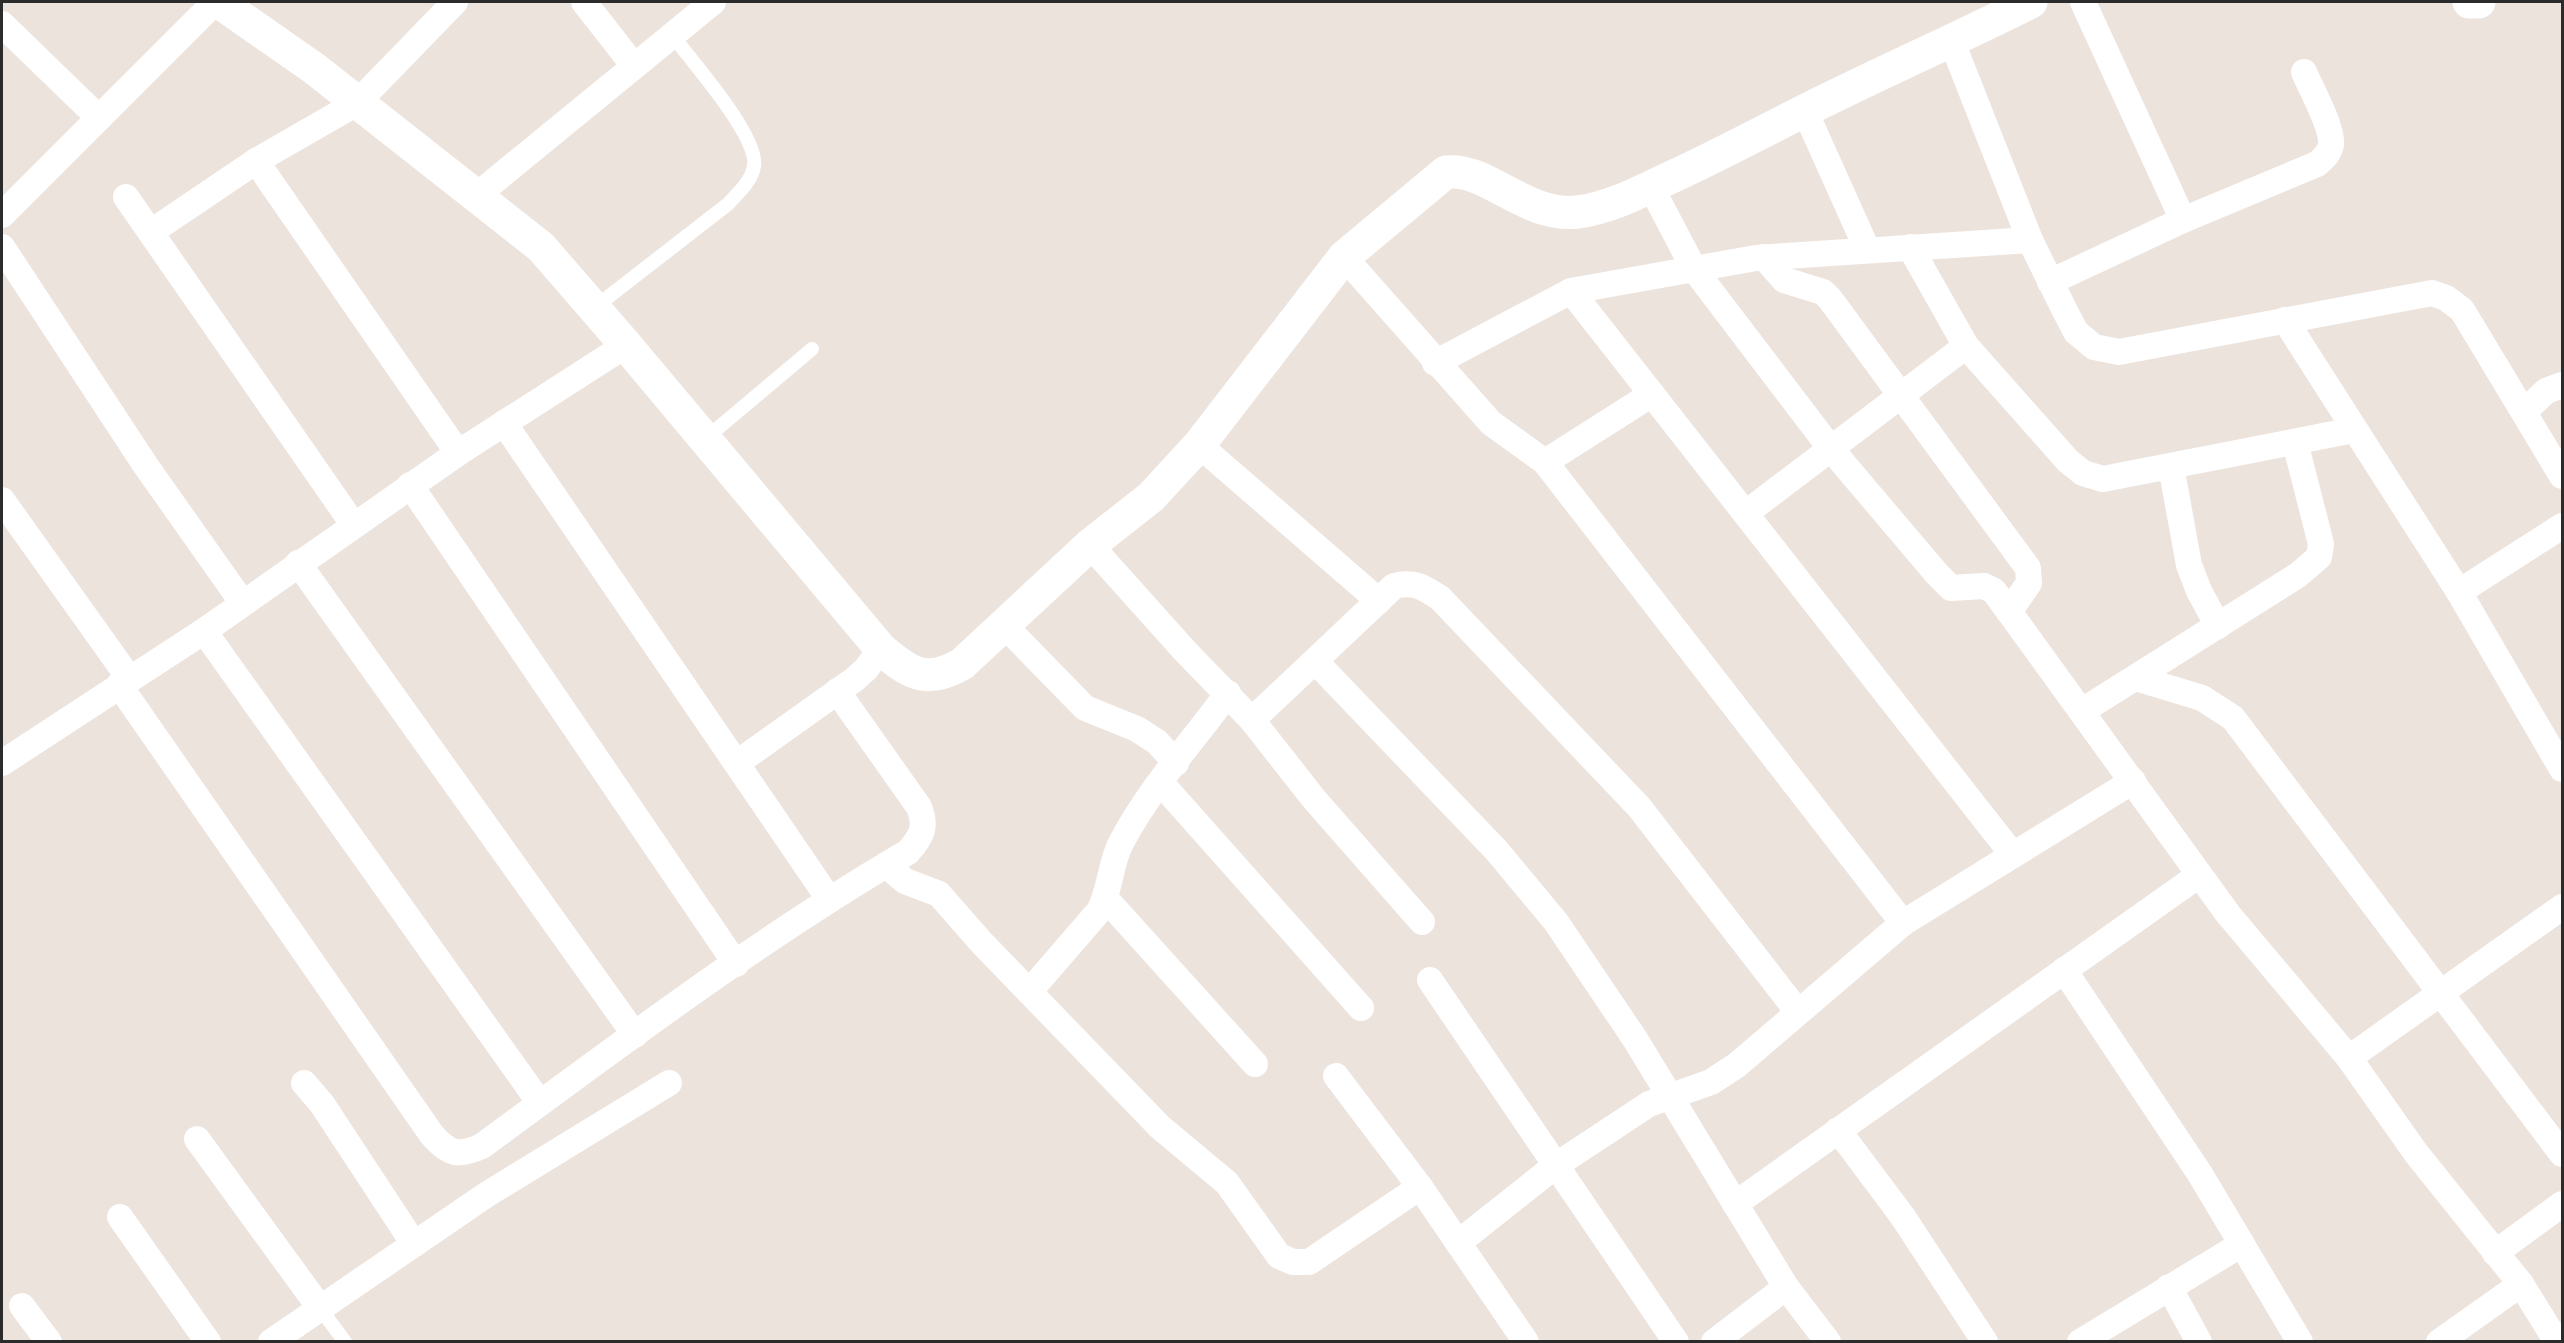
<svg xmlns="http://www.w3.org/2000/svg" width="2564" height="1343" font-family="Lato,sans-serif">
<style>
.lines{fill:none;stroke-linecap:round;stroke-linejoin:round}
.service{stroke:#fff;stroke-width:14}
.minor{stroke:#fff;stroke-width:26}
.tertiary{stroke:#fff;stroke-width:33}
</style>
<rect width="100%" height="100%" fill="#ede3dd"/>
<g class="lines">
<g class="service">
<path d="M594,308L728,204C737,194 752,181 754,166C759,137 692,61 672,35"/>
<path d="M705,439L812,349"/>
<path d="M320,1308L345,1342"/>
</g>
<g class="minor">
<path d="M584,2L634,66"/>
<path d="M2083,2L2183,220"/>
<path d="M2,24L99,118"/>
<path d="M1952,42L2030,240L2065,311L2076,332L2094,347L2119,352L2432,293L2446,298L2462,310L2562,476"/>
<path d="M1805,111L1867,249"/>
<path d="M256,161L458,453"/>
<path d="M1651,187L1694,269L1831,449L1937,574L1951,588L1984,586L1994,591L2228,914L2349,1058L2416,1153L2521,1284L2557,1342"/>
<path d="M476,196L713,2"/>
<path d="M126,197L353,524"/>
<path d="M2,215L215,2"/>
<path d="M151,232L256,161L357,103L455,2"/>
<path d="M2,247L146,466L242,602"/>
<path d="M1910,247L1966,346L2068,461L2083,473L2103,479L2354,430"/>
<path d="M1344,257L1491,423L1545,462L1903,923L2133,781"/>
<path d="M1764,257L1784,280L1823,292L1830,299L2028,568L2029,583L2009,612"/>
<path d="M2050,282L2183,220L2317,164C2323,159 2329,154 2331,145C2333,127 2311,89 2304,72"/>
<path d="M1571,291L2013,855"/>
<path d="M2285,320L2459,592L2562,769"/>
<path d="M1435,363L1571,291L1756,258L2030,240"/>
<path d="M2524,412L2546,391L2562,385"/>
<path d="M504,423L829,899"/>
<path d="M1199,445L1379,601"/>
<path d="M1545,462L1652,394"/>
<path d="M2171,466L2189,565L2199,591L2218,626"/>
<path d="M410,485L736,964"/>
<path d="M2,500L129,678"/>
<path d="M1746,513L1966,346"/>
<path d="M1090,545L1185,651L1252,720L1314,799L1422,922"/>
<path d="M298,563L635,1035"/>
<path d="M2459,592L2562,526"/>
<path d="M1004,625L1085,708L1137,729L1157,742L1176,763"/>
<path d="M204,631L540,1103"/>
<path d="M1316,662L1497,851L1556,922L1635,1039L1786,1287L1828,1342"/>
<path d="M2136,678L2202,698L2233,718L2562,1154"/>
<path d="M119,685L432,1135C449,1154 458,1157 482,1146C621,1044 759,939 908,852C922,836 927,827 919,807L837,691"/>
<path d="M2082,711L2298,575L2319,557L2321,544L2295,442"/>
<path d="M1252,720L1394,586C1414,581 1423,587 1440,598L1639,807L1798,1012"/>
<path d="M2,763L204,631L458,453L626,345"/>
<path d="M737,763L855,679L866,669L881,649"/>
<path d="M1161,783L1361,1008"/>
<path d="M886,865L905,881L939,894L981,942L1160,1127L1227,1183L1279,1256L1293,1262H1309L1420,1187"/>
<path d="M1106,899L1255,1064"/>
<path d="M2064,970L2200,1174L2300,1342"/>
<path d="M1430,980L1676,1342"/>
<path d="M1029,992L1099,911C1111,889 1110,862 1122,841C1150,788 1193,741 1228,693"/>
<path d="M2349,1058L2562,907"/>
<path d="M1336,1076L1420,1187L1526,1342"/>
<path d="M304,1083L322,1104L414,1244"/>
<path d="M1838,1130L1903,1217L1985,1342"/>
<path d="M197,1139L320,1308"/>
<path d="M1735,1204L2199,875"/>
<path d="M120,1217L208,1342"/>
<path d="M1458,1243L1555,1166L1649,1104L1711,1082L1737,1065L1903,923"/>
<path d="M2495,1253L2562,1204"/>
<path d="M2169,1287L2199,1342"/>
<path d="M22,1306L49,1342"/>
<path d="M271,1342L486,1195L669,1083"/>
<path d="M1714,1342L1786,1287"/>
<path d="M2080,1342L2242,1244"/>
<path d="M2439,1342L2521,1284"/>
</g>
<g class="tertiary">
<path d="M219,2L315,69L541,247L626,345L881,649C909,673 926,685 962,664L1090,545L1151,497L1199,445L1344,257L1446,172C1487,167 1525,218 1578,212C1608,208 1636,194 1663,181C1712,159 1758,134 1806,110C1880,73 1957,39 2031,2"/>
<path d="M2469,2H2479"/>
</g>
</g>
<rect width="2564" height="1343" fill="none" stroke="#2b2b2b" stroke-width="6"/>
</svg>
